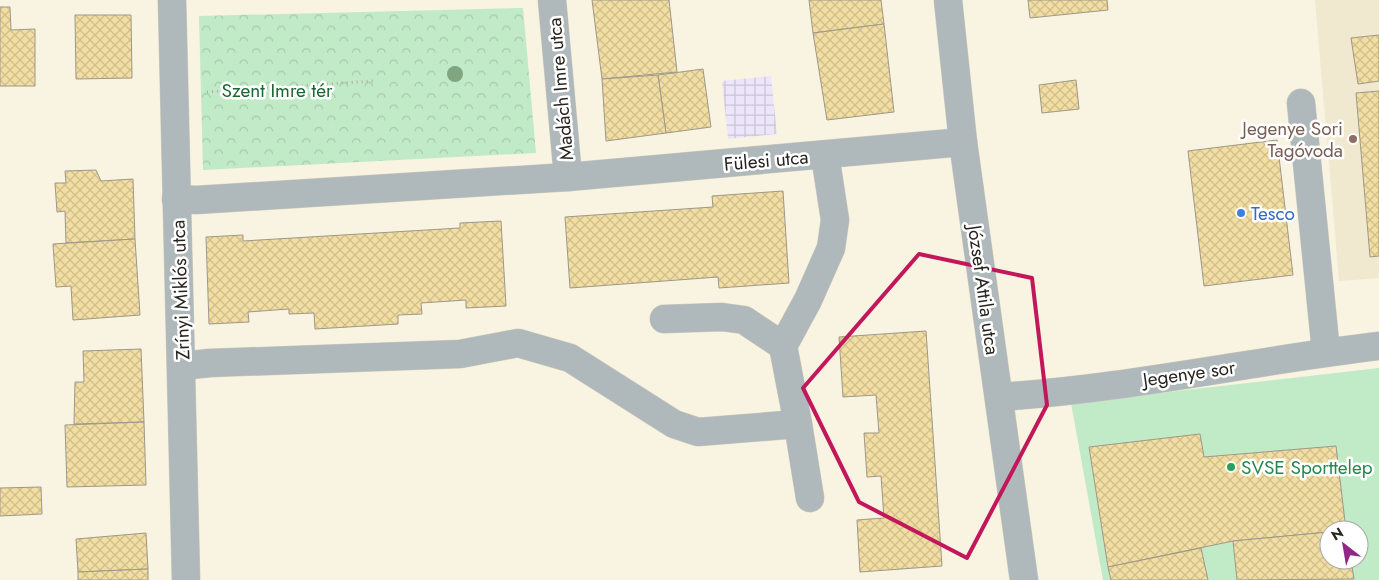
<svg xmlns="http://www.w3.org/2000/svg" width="1379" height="580" font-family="Jost,sans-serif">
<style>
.built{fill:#f1e8d0}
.industrial{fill:url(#industrial-grid)}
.grass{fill:#c1eac7;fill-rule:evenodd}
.forest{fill:url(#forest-crowns)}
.building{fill:url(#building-cross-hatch);stroke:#9e9889}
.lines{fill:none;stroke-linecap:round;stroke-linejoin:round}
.minor-casing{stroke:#d3cebf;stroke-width:29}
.path{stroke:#b2ada0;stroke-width:3;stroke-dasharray:1 4;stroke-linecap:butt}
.minor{stroke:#afb8ba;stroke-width:28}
.tree{fill:#7fa581}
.marked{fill:none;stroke:#c2185b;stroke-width:4;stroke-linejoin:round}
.education-dot{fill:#8d6e63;stroke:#fff;stroke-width:2}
.shop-dot{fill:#3f7fe0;stroke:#fff;stroke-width:2}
.leisure-dot{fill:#2e9e5b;stroke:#fff;stroke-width:2}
.labels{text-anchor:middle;stroke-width:5;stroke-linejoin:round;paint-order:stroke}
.street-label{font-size:19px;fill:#27241e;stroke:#fff}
.park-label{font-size:19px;fill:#1c6531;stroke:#fff}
.education-label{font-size:19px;fill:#785e54;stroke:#fff;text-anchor:end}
.shop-label{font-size:19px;fill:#366cbe;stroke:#fff;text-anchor:start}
.leisure-label{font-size:19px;fill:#27864d;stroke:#fff;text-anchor:start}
</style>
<defs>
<pattern id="industrial-grid" width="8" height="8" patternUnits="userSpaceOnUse" patternTransform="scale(1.25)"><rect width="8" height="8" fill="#ede5fa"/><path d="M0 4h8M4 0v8" fill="none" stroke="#cbc4d6"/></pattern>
<pattern id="forest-crowns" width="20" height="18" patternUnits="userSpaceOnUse" patternTransform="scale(1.25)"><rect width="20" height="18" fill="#c1eac7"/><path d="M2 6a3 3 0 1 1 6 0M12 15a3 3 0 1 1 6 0" fill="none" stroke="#a6c9aa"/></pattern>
<pattern id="building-cross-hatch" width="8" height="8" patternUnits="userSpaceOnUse" patternTransform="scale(1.25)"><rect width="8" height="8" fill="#f2dda2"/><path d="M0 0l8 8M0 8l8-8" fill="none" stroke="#d0be8b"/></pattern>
</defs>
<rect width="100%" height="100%" fill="#f9f3e2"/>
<path class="built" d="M1315,0H1379V278L1339,281Z"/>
<path class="industrial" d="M771,76L777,134L728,139L722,81Z"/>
<path class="grass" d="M1379,368V580H1103L1071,403ZM1329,530H1359V560H1329Z"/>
<path class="forest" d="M523,8L536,153L203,170L199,16Z"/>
<g class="building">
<path d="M592,0H669L677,72L602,79Z"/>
<path d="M809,0H881L884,24L813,33Z"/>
<path d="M1028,0H1107L1108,10L1030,18Z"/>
<path d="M0,7H10L11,30L35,29V86H0Z"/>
<path d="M75,15H131L132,78L76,79Z"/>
<path d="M884,24L894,112L827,120L813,33Z"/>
<path d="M1379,35V81L1358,84L1351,38Z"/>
<path d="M703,69L711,127L666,133L658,75Z"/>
<path d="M658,75L666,133L606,141L602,79Z"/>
<path d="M1076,80L1079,109L1042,113L1039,85Z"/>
<path d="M1379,91V256L1370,257L1356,93Z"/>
<path d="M1277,140L1293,275L1204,286L1188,151Z"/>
<path d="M96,170L101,181L133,179L135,239L66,243L65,211L57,212L55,183H66L65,171Z"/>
<path d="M783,191L789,283L719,288L718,277L570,288L565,217L713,207L712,196Z"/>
<path d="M501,221L506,306L466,308V300L421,303L422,314L398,315V324L315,329L314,313L289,314V309L248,312L249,322L209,324L206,237L243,235V241L460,228V223Z"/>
<path d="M135,239L140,315L73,320L71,286L56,287L53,244Z"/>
<path d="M926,331L942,566L860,572L857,520L884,518L881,476L867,477L864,433H879L876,395L843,397L839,337Z"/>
<path d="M141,349L144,422L74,424L75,382H84L83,351Z"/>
<path d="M144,422L146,485L67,487L65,425Z"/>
<path d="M1200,434L1204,457L1336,446L1346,530H1329V532L1233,541L1108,567L1089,447Z"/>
<path d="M41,487L42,514L0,516V488Z"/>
<path d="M1329,532V560H1351L1354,579L1237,580L1233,541Z"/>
<path d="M146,533L148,569L78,572L76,539Z"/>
<path d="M1201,548L1208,580H1111L1108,567Z"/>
<path d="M148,569V580H78V572Z"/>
</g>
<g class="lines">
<defs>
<g id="minor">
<path d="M172,0L186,580"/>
<path d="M552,0L568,177"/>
<path d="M948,0L963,142L1024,580"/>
<path d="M1301,103L1326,352"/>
<path d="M176,199L196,200L568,177L963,142"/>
<path d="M664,319L722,317L744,320L783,346"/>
<path d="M182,366L210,363L460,354L518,343L570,358L674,424L698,432L798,424"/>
<path d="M999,397C1126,389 1252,361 1379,346"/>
<path d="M810,498L798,424L783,346L808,300L831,248L835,220L825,155"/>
</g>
</defs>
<use href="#minor" class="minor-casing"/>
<path class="path" d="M207,92L373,81"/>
<use href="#minor" class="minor"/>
</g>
<circle class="tree" cx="455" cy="74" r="8"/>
<path class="marked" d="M919,254L1032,278L1047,405L967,558L859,502L803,388Z"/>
<circle class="education-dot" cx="1353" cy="139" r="5"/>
<circle class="shop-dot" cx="1241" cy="213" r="5"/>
<circle class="leisure-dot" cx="1231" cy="467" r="5"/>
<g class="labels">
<g class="street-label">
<text transform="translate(560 89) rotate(-95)" y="7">Madách Imre utca</text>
<text transform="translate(766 160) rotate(-5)" y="7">Fülesi utca</text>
<text transform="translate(180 290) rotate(-92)" y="7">Zrínyi Miklós utca</text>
<text transform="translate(984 290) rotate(82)" y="7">József Attila utca</text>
<text transform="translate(1189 373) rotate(-8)" y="7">Jegenye sor</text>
</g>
<g class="park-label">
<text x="277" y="97">Szent Imre tér</text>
</g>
<g class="education-label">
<text x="1343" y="135">Jegenye Sori<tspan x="1343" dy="22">Tagóvoda</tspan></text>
</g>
<g class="shop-label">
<text x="1251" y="220">Tesco</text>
</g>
<g class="leisure-label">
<text x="1241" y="474">SVSE Sporttelep</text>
</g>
</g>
<g transform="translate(1344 545) rotate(329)"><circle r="24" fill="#ffffff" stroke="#a9a7a5"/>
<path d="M0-4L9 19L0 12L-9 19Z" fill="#942687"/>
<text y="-8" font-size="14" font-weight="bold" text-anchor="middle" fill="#27241e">N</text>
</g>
</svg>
